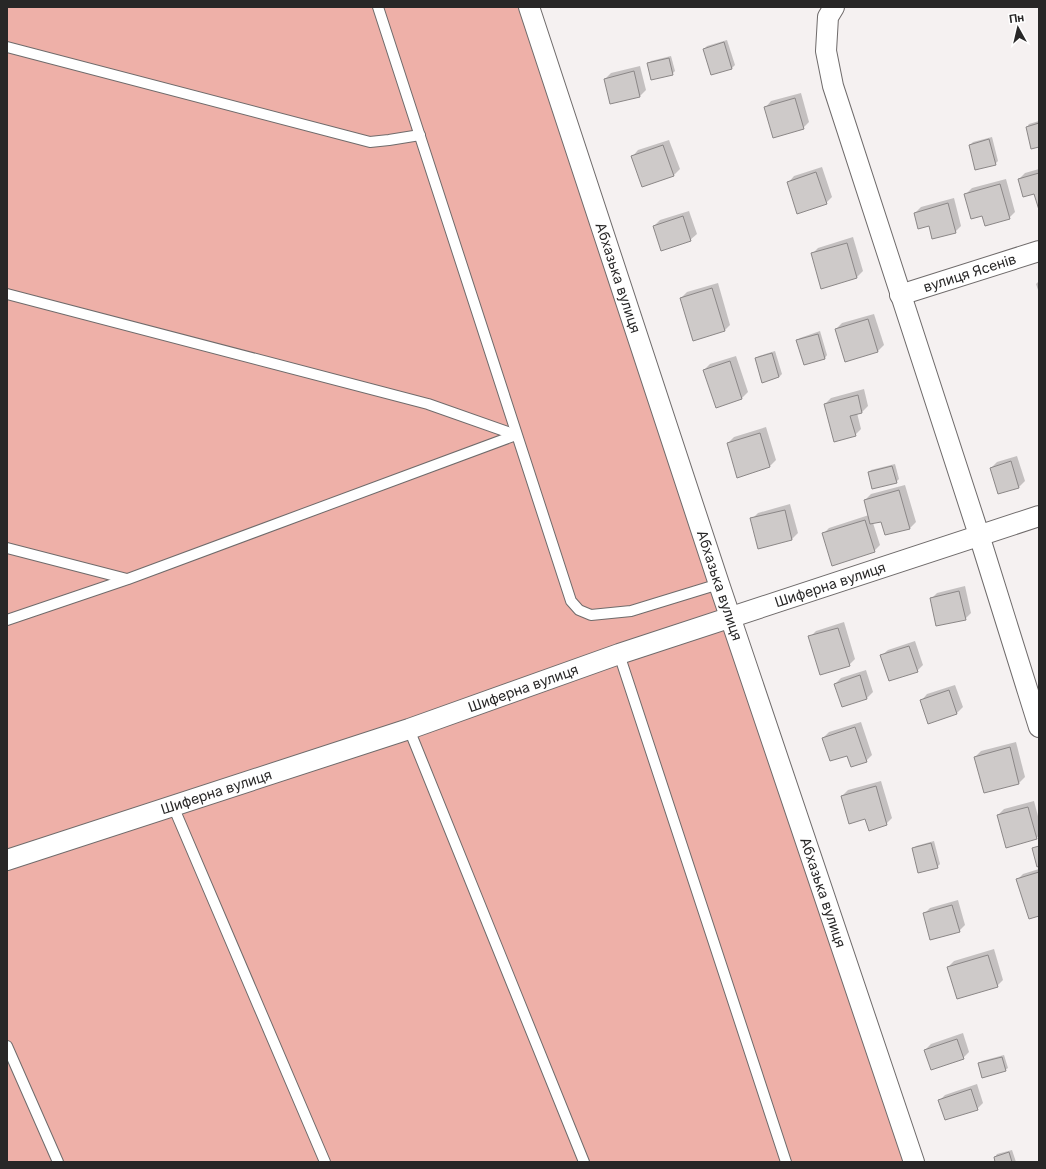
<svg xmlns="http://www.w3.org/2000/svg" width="1046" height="1169" font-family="Inter,sans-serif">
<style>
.green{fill:#eeb0a8}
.shadow{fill:#0003}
.building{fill:#cecac9;stroke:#8b8787}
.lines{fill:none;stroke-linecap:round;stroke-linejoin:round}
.service-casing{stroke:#6f6b6b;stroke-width:12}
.minor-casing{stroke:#6f6b6b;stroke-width:22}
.service{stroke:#fff;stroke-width:10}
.minor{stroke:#fff;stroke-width:20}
.labels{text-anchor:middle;stroke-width:3.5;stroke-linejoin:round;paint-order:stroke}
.street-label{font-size:14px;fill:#282727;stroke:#fff}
</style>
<rect width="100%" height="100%" fill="#f5f1f1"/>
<path class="green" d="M7,7H529L914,1162H7Z"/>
<g class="shadow">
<path d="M727,40L735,65L732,68L704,49L707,46Z"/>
<path d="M671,56L675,71L672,74L648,64L651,61Z"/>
<path d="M640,66L646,90L640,96L611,103L605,79L611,73Z"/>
<path d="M801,93L809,122L803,128L765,108L771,101Z"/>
<path d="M1039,121V146L1027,127L1029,124Z"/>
<path d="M992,137L998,161L995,164L970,145L973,142Z"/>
<path d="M669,140L680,169L674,175L632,157L638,150Z"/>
<path d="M822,167L832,197L826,203L788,183L794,176Z"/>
<path d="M1039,169V207L1035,192L1019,179L1025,173Z"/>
<path d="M1006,179L1015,212L1009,218L983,215L966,194L972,188Z"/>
<path d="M954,198L961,226L955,232L929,225L915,213L921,207Z"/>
<path d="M689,211L697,234L690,240L654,226L660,220Z"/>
<path d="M853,237L863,271L857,277L822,288L812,254L818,248Z"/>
<path d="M1039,281V293L1036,284Z"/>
<path d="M718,283L730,325L724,331L681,298L687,292Z"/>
<path d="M874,314L884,345L878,351L836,329L842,323Z"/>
<path d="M820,331L827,355L825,358L797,341L800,338Z"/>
<path d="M775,351L782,374L779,377L763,382L756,358L759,356Z"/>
<path d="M736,356L748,392L742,398L704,370L710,364Z"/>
<path d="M864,389L868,406L862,412L857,413L861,429L855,435L825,404L831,398Z"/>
<path d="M766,427L776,460L770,466L728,443L734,437Z"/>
<path d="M1017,456L1025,481L1019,487L998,493L991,468L997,462Z"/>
<path d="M895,464L899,479L896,482L869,473L871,470Z"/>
<path d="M905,485L916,522L910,528L886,534L882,520L873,523L880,545L874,551L823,534L829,528L869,515L865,500L871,494Z"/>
<path d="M790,504L798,533L792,539L759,548L752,519L758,513Z"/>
<path d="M965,586L971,613L965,619L931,599L937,593Z"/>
<path d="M844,622L855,659L849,665L810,637L816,631Z"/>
<path d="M915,641L923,665L917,671L881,656L888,650Z"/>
<path d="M866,670L873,692L867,698L842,706L835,684L841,678Z"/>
<path d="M955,685L963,707L957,713L928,722L921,701L927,694Z"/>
<path d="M861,722L872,755L866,761L847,754L823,738L829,732Z"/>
<path d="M1016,742L1025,777L1019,783L985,792L975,757L981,751Z"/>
<path d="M881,781L892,818L886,824L866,818L842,796L848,790Z"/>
<path d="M1034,801L1039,820V836L1036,838L998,815L1004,809Z"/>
<path d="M934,841L940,864L937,867L913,849L916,846Z"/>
<path d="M1039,869V914L1017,880L1023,874Z"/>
<path d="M958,900L965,925L959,931L924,914L930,908Z"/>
<path d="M994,949L1003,980L997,986L948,967L954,961Z"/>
<path d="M963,1033L969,1052L963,1058L925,1050L931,1044Z"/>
<path d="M1004,1055L1008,1068L1005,1070L979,1064L982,1061Z"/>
<path d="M977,1084L983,1103L977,1109L939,1101L945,1095Z"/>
<path d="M1012,1150L1016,1162H996L995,1157L997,1154Z"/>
</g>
<g class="building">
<path d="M724,42L732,69L711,75L703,49Z"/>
<path d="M669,58L673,75L651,80L647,63Z"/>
<path d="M634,71L640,97L610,104L604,79Z"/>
<path d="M795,98L804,129L773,138L764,107Z"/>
<path d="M1039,123V147L1031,149L1026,127Z"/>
<path d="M989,139L996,165L975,170L969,145Z"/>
<path d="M663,145L674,176L642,187L631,156Z"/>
<path d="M816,172L827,204L797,214L787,182Z"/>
<path d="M1039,173V210L1034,194L1023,197L1018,179Z"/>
<path d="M1000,184L1010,219L985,226L982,216L971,219L964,194Z"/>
<path d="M948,203L956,233L932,239L929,226L918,229L914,213Z"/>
<path d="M683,216L691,241L661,251L653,226Z"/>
<path d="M847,243L857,278L821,289L811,253Z"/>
<path d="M712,288L725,331L693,341L680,298Z"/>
<path d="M868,319L878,352L845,362L835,329Z"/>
<path d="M818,334L825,359L804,365L796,340Z"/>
<path d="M772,353L779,377L762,383L755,358Z"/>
<path d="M730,361L742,399L716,408L703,370Z"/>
<path d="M858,395L862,413L850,416L856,436L834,442L824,404Z"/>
<path d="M760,433L770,467L737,478L727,443Z"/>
<path d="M1011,461L1019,488L998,494L990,468Z"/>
<path d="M892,466L897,483L872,489L868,472Z"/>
<path d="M899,490L910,529L885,535L881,522L870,524L864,500Z"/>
<path d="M785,510L792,540L758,549L750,518Z"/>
<path d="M865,520L875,552L832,566L822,533Z"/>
<path d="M959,591L966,620L936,626L930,598Z"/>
<path d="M838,628L850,666L820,675L808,636Z"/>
<path d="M909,646L918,672L889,681L880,655Z"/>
<path d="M860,675L867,699L842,707L834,684Z"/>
<path d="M949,690L957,714L928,724L920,700Z"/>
<path d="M855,727L867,762L851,767L847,756L830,761L822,738Z"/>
<path d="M1010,747L1019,784L984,793L974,757Z"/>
<path d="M876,786L887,825L869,831L865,819L849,824L841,796Z"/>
<path d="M1028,807L1037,839L1006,848L997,815Z"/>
<path d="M931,843L938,868L918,873L912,848Z"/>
<path d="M1039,846V866L1037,867L1032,848Z"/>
<path d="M1039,872V916L1029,919L1016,879Z"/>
<path d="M952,905L960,932L930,940L923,913Z"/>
<path d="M988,955L998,987L957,999L947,967Z"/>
<path d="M957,1039L964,1059L931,1070L924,1050Z"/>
<path d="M1002,1057L1006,1071L982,1078L978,1063Z"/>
<path d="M971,1089L978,1110L945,1120L938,1100Z"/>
<path d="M1009,1152L1012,1162H995L994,1157Z"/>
</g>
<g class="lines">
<defs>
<g id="service">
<path d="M378,7L571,601L579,610L591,615L631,611L719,584"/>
<path d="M7,47L370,142L389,140L420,135"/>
<path d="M7,294L428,404L516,435"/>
<path d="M7,548L127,579"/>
<path d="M7,620L128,579L516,435"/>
<path d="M619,654L786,1162"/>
<path d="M409,729L584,1162"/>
<path d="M173,806L325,1162"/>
<path d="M7,1046L58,1162"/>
</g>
<g id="minor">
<path id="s1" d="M529,7L719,584L914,1162"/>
<path d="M834,7L828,17L826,51L833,86L979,535L1039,727"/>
<path id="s2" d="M900,295L1039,251"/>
<path id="s3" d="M7,860L409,729L619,654L1039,516"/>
</g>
</defs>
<use href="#service" class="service-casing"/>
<use href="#minor" class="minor-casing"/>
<use href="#service" class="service"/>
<use href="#minor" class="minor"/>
</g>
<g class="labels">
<g class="street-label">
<text dy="5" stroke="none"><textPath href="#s2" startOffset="73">вулиця Ясенів</textPath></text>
<text dy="5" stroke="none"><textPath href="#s1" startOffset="285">Абхазька вулиця</textPath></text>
<text dy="5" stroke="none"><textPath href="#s1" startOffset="609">Абхазька вулиця</textPath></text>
<text dy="5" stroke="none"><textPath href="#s3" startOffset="868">Шиферна вулиця</textPath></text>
<text dy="5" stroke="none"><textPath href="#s3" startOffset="544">Шиферна вулиця</textPath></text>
<text dy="5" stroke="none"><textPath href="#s3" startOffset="220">Шиферна вулиця</textPath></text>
<text dy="5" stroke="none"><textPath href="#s1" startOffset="933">Абхазька вулиця</textPath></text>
</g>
</g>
<rect width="1046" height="1169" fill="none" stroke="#282727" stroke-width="16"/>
<g transform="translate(1018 28) rotate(352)" stroke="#ffffff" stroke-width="3" paint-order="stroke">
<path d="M0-3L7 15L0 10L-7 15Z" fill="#282727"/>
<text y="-6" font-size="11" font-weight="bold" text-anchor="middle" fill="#282727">Пн</text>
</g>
</svg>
